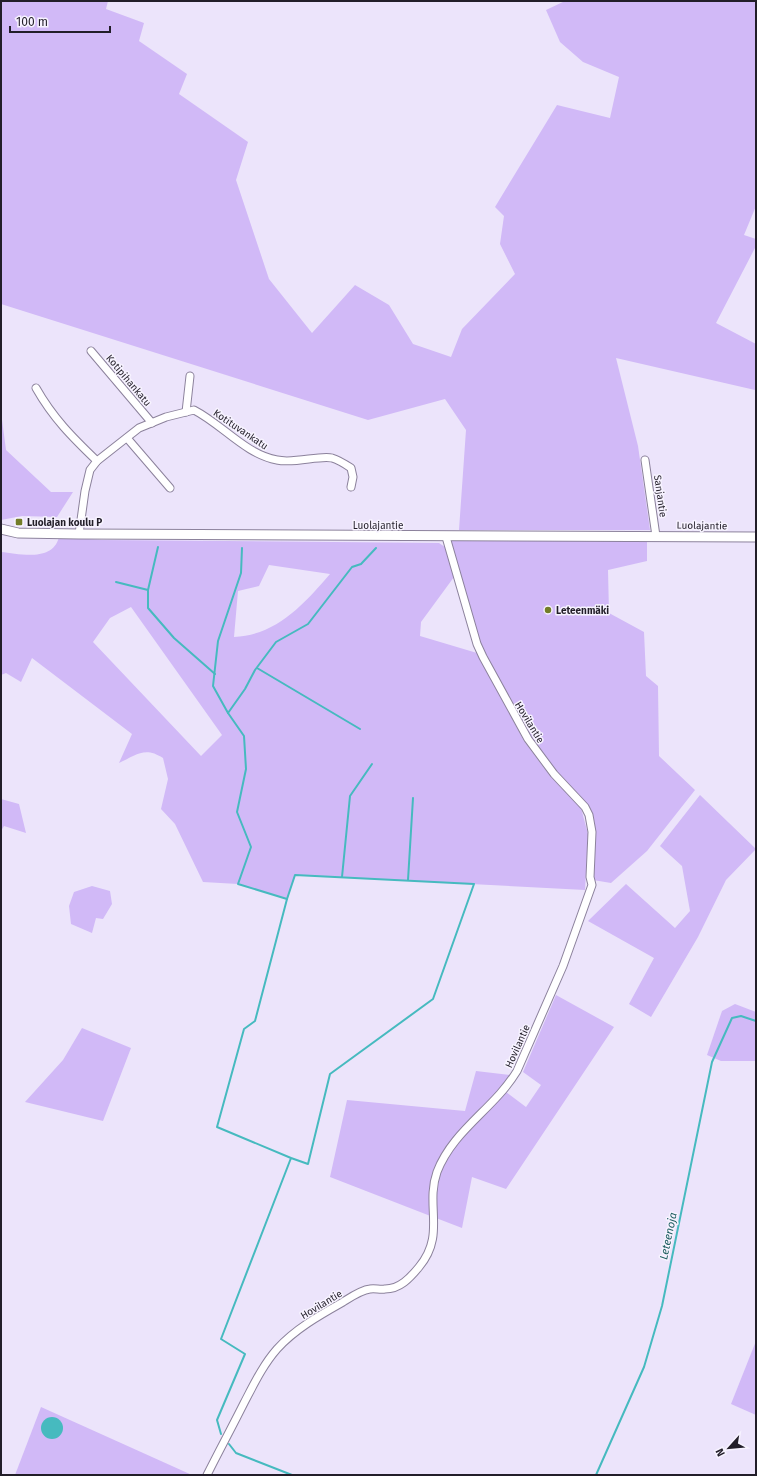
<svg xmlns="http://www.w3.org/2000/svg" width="757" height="1476" font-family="'Fira Sans',sans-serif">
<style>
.green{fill:#d1b9f7;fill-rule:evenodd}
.water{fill:#46babf}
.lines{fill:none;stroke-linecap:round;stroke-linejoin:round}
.stream{stroke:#46babf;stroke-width:2}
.minor-casing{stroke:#8c829c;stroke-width:9}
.major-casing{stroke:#8c829c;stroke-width:11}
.minor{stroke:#fff;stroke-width:7}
.major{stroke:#fff;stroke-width:9}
.poi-dot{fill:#737d29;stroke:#f7f3ff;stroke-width:1.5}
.labels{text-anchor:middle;stroke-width:3;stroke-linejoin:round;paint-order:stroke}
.street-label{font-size:10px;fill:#221e29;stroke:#f7f3ff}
.poi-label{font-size:10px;font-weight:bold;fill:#221e29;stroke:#f7f3ff;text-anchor:start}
.water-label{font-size:11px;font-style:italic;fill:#1c5c5f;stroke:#f7f3ff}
</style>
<rect width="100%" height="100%" fill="#ece4fb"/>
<g class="green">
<path d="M1,1H108L106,9L144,23L139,41L187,74L179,94L248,142L236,180L269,279L312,333L355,285L389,305L413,344L451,357L462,329L515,274L500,244L504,216L495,207L557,105L610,118L619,77L583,62L560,42L546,10L565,1H756V206L744,235L756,239V246L716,323L756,344L755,390L616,358L638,446L650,530H459L466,430L445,399L368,420L1,304Z"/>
<path d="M1,412L6,450L51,492H73L57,517L22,516L1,520Z"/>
<path d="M59,537L102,540L439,543L445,547L454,577L421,622L420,636L477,653L524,741L551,777L581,808L588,834L585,890L295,875L287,899L238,884L203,882L175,824L161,809L168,779L163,758C145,746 136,755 119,763L132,734L32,658L21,682L6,673L1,675V552C20,554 53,562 59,537ZM269,565L330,574C304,604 277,635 234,637L238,591L259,586ZM131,607L222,735L201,756L93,642L110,618Z"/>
<path d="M647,538V561L608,570L609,613L644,632L646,676L658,686L659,756L695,790L647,851L611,883L593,880L595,824L592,813L555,772L519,721L479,641L451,541Z"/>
<path d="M700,795L756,849L726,880L698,937L651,1017L629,1004L654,958L588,921L626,884L675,928L690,911L682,866L660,846Z"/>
<path d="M1,799L19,804L26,833L4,826L1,831Z"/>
<path d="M92,886L110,891L112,904L103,919L96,918L92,933L71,924L69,906L74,892Z"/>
<path d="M556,995L614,1027L506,1189L472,1177L462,1228L436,1218C436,1204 435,1189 438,1175C446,1144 484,1114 506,1092L526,1107L541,1085L523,1072Z"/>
<path d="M735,1004L756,1012V1061H721L707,1055L722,1011Z"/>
<path d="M82,1028L131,1048L103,1121L25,1102L63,1060Z"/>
<path d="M476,1071L511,1075L509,1081L454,1138L436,1173L433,1217L330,1177L347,1100L465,1111Z"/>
<path d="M756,1341V1415L731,1404Z"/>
<path d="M41,1407L192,1475H15Z"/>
</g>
<circle class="water" cx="52" cy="1428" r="11"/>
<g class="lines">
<g class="stream">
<path d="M116,582L148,590V608L174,638L215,674"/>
<path d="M148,590L158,547"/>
<path d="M257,668L360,729"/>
<path d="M228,713L213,686L218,641L241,573L242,548"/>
<path d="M342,877L350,796L372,764"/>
<path d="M408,880L413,798"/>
<path d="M287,899L238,884L251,847L237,812L246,769L244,736L228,713L245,689L255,670L276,642L308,624L352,567L361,564L376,548"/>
<path d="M221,1434L217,1420L245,1354L221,1339L291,1158L308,1164L330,1074L433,999L474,884L295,875L287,899L255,1021L244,1029L217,1127L291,1158"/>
<path d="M229,1444L236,1453L292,1475"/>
<path d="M596,1475L644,1367L662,1306L712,1062L732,1018L741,1016L756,1021"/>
</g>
<defs>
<g id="minor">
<path d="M91,351L152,423"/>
<path d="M36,388C53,418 72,437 97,461"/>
<path d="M186,412L190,376"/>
<path d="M127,438L170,488"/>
<path d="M645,460L656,536"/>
<path d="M79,534L85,491L90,470L97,461L139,428L166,417L194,410C223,425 245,454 277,460C294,464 320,455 332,458C339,460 345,464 351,468L353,477L351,487"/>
<path d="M207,1475C219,1451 232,1427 244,1403C254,1384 263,1365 277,1349C295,1329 320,1315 343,1302C351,1297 361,1290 370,1289C375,1288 380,1290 385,1289C400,1289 410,1278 419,1267C446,1235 425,1206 437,1172C453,1130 494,1109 517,1071L563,966L592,885L590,877L592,832L589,815L585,807L554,774L528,739L483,657L477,644L446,537"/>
</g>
<path id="major" d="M1,529L18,533L79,534L756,537"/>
</defs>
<use href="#minor" class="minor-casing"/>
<use href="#major" class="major-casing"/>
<use href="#minor" class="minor"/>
<use href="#major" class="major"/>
</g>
<g class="poi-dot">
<rect x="15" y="518" width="8" height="8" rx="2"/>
<circle cx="548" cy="610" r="4"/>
</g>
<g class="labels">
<g class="street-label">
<text transform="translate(129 380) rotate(50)" y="4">Kotipihankatu</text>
<text transform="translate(241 429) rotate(34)" y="4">Kotituvankatu</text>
<text transform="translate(661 496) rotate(82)" y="4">Sanjantie</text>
<text x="378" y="529">Luolajantie</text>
<text transform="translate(702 525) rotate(1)" y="4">Luolajantie</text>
<text transform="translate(530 722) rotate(59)" y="4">Hovilantie</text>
<text transform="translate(517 1046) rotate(-66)" y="4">Hovilantie</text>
<text transform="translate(321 1304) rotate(-31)" y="4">Hovilantie</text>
</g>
<g class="poi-label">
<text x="27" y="526">Luolajan koulu P</text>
<text x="556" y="614">Leteenmäki</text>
</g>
<g class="water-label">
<text transform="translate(668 1236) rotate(-78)" y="4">Leteenoja</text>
</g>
</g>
<rect width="757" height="1476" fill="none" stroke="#221e29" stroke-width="4"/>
<g transform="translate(729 1448) rotate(243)" stroke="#f7f3ff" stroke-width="3" paint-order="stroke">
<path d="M0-3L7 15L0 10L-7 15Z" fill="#221e29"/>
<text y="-6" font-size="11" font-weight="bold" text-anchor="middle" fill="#221e29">N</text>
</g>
<path d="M10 26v6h100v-6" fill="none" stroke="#221e29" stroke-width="2"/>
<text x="16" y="26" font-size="12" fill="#221e29" stroke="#f7f3ff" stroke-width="3" paint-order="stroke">100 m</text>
</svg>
